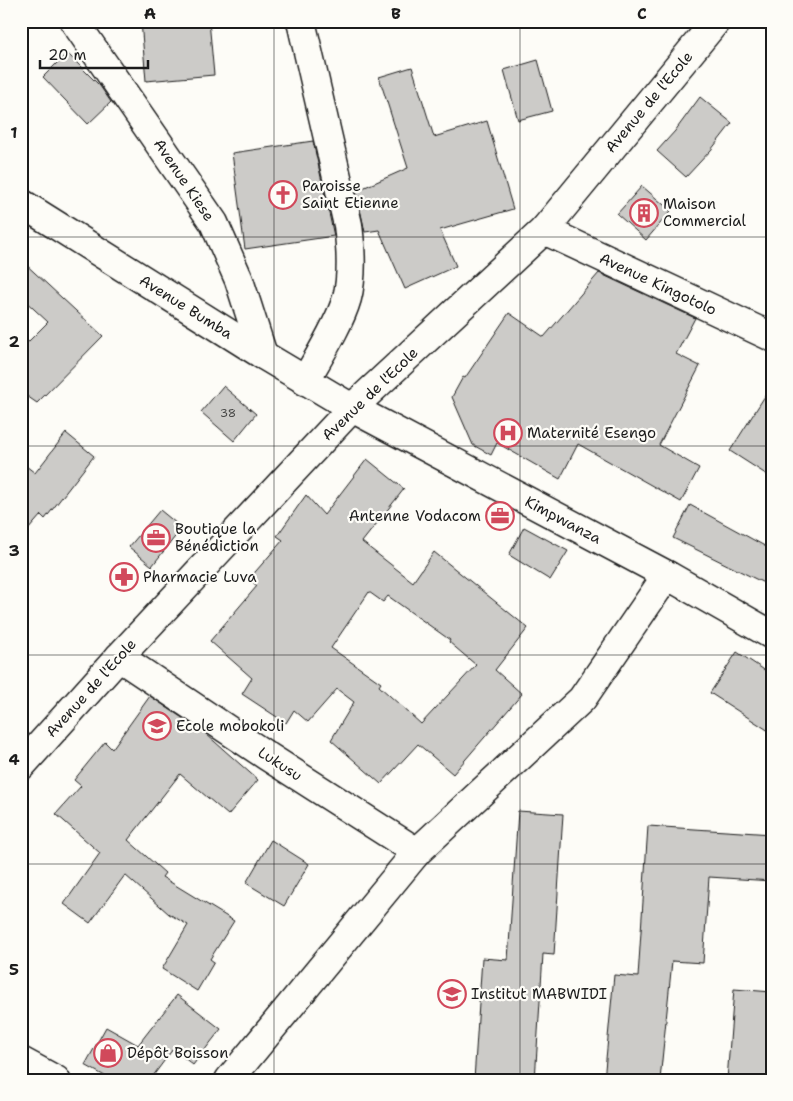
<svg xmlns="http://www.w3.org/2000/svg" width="793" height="1101" font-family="'Shantell Sans',sans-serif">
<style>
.building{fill:#cccbc8;stroke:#1c1c1c;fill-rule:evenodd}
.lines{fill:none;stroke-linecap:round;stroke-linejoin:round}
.minor-casing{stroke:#1c1c1c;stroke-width:31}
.minor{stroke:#fdfcf7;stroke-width:28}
.grid{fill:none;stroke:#1c1c1c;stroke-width:1;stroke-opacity:0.55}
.labels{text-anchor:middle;stroke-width:4.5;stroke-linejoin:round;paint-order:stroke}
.number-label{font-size:12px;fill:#484847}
.street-label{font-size:15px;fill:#1c1c1c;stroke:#fdfcf7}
.poi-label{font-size:15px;fill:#1c1c1c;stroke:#fdfcf7;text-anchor:start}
.neatline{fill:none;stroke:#1c1c1c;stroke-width:2}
.grid-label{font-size:16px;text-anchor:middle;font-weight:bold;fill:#1c1c1c}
</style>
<rect width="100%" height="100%" fill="#fdfcf7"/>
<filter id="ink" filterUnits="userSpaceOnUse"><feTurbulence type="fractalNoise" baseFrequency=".02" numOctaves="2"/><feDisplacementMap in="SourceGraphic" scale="10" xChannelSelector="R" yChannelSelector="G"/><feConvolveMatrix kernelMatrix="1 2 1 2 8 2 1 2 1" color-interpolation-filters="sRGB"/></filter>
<g filter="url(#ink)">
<g class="building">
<path d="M141,21H209L214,75L146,81Z"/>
<path d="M67,53L100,86L111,102L88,124L43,77Z"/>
<path d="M538,60L552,111L518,120L504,70Z"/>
<path d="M412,67L434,137L487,121L513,209L440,230L456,266L405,289L379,230L365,232L356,191L408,168L379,77Z"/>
<path d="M700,97L732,123L711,150L686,177L657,151L675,131Z"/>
<path d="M313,141L334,236L245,249L232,153Z"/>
<path d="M642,186L671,211L646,240L617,214Z"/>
<path d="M21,260L103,336L37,403L21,392V349L48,322L21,297Z"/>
<path d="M599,273L695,318L676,354L700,366L659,445L699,468L681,502L578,444L560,479L497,443L491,455L473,445L452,397L463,377L465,378L509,313L544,337Z"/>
<path d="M772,385V478L730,451Z"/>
<path d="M223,386L256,414L234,441L201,412Z"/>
<path d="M66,433L94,456L45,519L41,515L21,538V462L35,473Z"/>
<path d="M367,459L404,489L362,542L413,582L434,552L528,628L495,670L522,694L453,774L418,744L381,784L331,740L354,702L337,689L308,722L294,710L286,723L242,694L252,678L210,641L257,586L249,579L283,540L277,536L306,495L324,515ZM369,592L383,602L388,596L450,640L449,642L476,665L421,724L379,686L381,683L331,648Z"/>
<path d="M690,505L772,550V587L673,538Z"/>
<path d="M160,510L182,528L152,566L129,547Z"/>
<path d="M524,527L568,551L550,580L509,555Z"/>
<path d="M737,652L772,675V733L710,693Z"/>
<path d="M150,696L206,734L258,780L228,815L180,774L128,840L165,873L162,877L234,921L210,959L214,962L197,991L162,969L188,925L169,914L125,875L90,923L64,904L100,853L56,814L81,786L74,780L105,742L112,749Z"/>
<path d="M518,811L563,814L554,955L543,954L535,1080H474L482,958L508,960Z"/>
<path d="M648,826L772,834V881L709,877L703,963L672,961L660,1080H604L614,975L638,977Z"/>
<path d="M271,840L309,864L284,906L246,883Z"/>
<path d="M734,989L772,992V1080H727Z"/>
<path d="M177,995L221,1029L193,1065L173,1049L150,1080H112L85,1065L106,1027L138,1045Z"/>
</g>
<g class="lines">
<defs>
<g id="minor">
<path d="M74,21L214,223L239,280L263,355"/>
<path d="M301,21L348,225C351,249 353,275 347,298C340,323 318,358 305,381"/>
<path d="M21,203L263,355L352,408L667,575L772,635"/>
<path d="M544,230L772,337"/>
<path d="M119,657L267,756L417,852"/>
<path d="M21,766L119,657L352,408L544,230L716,21"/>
<path d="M21,1061L56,1080"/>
<path d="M229,1080L417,852L582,699L667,575"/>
</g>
</defs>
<use href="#minor" class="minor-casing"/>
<use href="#minor" class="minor"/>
</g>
</g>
<path class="grid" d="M274,21V1080M520,21V1080M21,237H772M21,446H772M21,655H772M21,864H772"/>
<defs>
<symbol id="church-ring" viewBox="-11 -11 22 22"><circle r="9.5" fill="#fdfcf7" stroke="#d1495b" stroke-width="1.5"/><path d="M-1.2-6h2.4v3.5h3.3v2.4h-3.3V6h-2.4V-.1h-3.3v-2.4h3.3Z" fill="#d1495b"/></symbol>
<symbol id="building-ring" viewBox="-11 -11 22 22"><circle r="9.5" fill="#fdfcf7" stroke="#d1495b" stroke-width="1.5"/><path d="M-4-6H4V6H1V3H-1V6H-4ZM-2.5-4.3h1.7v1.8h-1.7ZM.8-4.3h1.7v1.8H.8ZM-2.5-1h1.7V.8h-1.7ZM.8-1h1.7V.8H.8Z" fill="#d1495b"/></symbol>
<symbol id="hospital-ring" viewBox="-11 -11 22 22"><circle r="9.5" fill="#fdfcf7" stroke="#d1495b" stroke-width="1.5"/><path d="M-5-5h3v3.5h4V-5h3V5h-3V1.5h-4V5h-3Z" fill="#d1495b"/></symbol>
<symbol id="office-ring" viewBox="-11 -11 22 22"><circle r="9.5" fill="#fdfcf7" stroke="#d1495b" stroke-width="1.5"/><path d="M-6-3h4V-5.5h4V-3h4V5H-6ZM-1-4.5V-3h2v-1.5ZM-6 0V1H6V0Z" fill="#d1495b"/></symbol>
<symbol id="pharmacy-ring" viewBox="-11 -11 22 22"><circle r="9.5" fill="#fdfcf7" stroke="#d1495b" stroke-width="1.5"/><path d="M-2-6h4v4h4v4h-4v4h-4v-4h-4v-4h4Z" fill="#d1495b"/></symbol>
<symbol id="school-ring" viewBox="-11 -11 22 22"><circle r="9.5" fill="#fdfcf7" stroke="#d1495b" stroke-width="1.5"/><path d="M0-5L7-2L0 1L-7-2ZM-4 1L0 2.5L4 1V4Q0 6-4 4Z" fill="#d1495b"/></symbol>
<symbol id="shop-ring" viewBox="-11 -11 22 22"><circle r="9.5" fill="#fdfcf7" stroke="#d1495b" stroke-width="1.5"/><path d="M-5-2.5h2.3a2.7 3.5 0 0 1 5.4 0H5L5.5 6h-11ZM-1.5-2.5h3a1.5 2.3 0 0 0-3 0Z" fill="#d1495b"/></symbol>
</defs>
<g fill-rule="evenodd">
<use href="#church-ring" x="267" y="179" width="32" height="32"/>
<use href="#building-ring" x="628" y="197" width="32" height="32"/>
<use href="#hospital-ring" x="492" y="417" width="32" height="32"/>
<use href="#office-ring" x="484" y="500" width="32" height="32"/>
<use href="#office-ring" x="140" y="522" width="32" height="32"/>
<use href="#pharmacy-ring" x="108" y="561" width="32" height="32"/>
<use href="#school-ring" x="141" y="710" width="32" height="32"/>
<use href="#school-ring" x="436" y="978" width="32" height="32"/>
<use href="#shop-ring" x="92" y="1037" width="32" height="32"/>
</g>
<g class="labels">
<g class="number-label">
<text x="228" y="417">38</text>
</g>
<g class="street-label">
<text transform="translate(649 102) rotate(-50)" y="5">Avenue de l'Ecole</text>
<text transform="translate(184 180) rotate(56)" y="5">Avenue Kiese</text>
<text transform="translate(658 284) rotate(25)" y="5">Avenue Kingotolo</text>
<text transform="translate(186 307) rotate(32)" y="5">Avenue Bumba</text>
<text transform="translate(370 394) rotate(-44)" y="5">Avenue de l'Ecole</text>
<text transform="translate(563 520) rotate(28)" y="5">Kimpwanza</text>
<text transform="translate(91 688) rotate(-48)" y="5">Avenue de l'Ecole</text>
<text transform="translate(280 764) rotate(33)" y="5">Lukusu</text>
</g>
<g class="poi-label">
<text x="302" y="191">Paroisse<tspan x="302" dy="17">Saint Etienne</tspan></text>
<text x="663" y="209">Maison<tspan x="663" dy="17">Commercial</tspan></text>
<text x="527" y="438">Maternité Esengo</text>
<text x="481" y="521" text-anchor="end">Antenne Vodacom</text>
<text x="175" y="534">Boutique la<tspan x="175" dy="17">Bénédiction</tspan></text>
<text x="143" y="582">Pharmacie Luva</text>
<text x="176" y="731">Ecole mobokoli</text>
<text x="471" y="999">Institut MABWIDI</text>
<text x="127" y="1058">Dépôt Boisson</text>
</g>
</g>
<rect width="793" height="1101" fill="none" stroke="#fdfcf7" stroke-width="55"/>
<path d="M40 60v8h108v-8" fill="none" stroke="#1c1c1c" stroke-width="2.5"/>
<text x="48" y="60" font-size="15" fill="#1c1c1c" stroke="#fdfcf7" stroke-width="4" paint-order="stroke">20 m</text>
<rect x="28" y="28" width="738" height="1046" class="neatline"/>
<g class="grid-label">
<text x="150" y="19">A</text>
<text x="396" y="19">B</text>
<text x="642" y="19">C</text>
<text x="14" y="138">1</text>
<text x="14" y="347">2</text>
<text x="14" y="556">3</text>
<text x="14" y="765">4</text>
<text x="14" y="975">5</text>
</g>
</svg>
